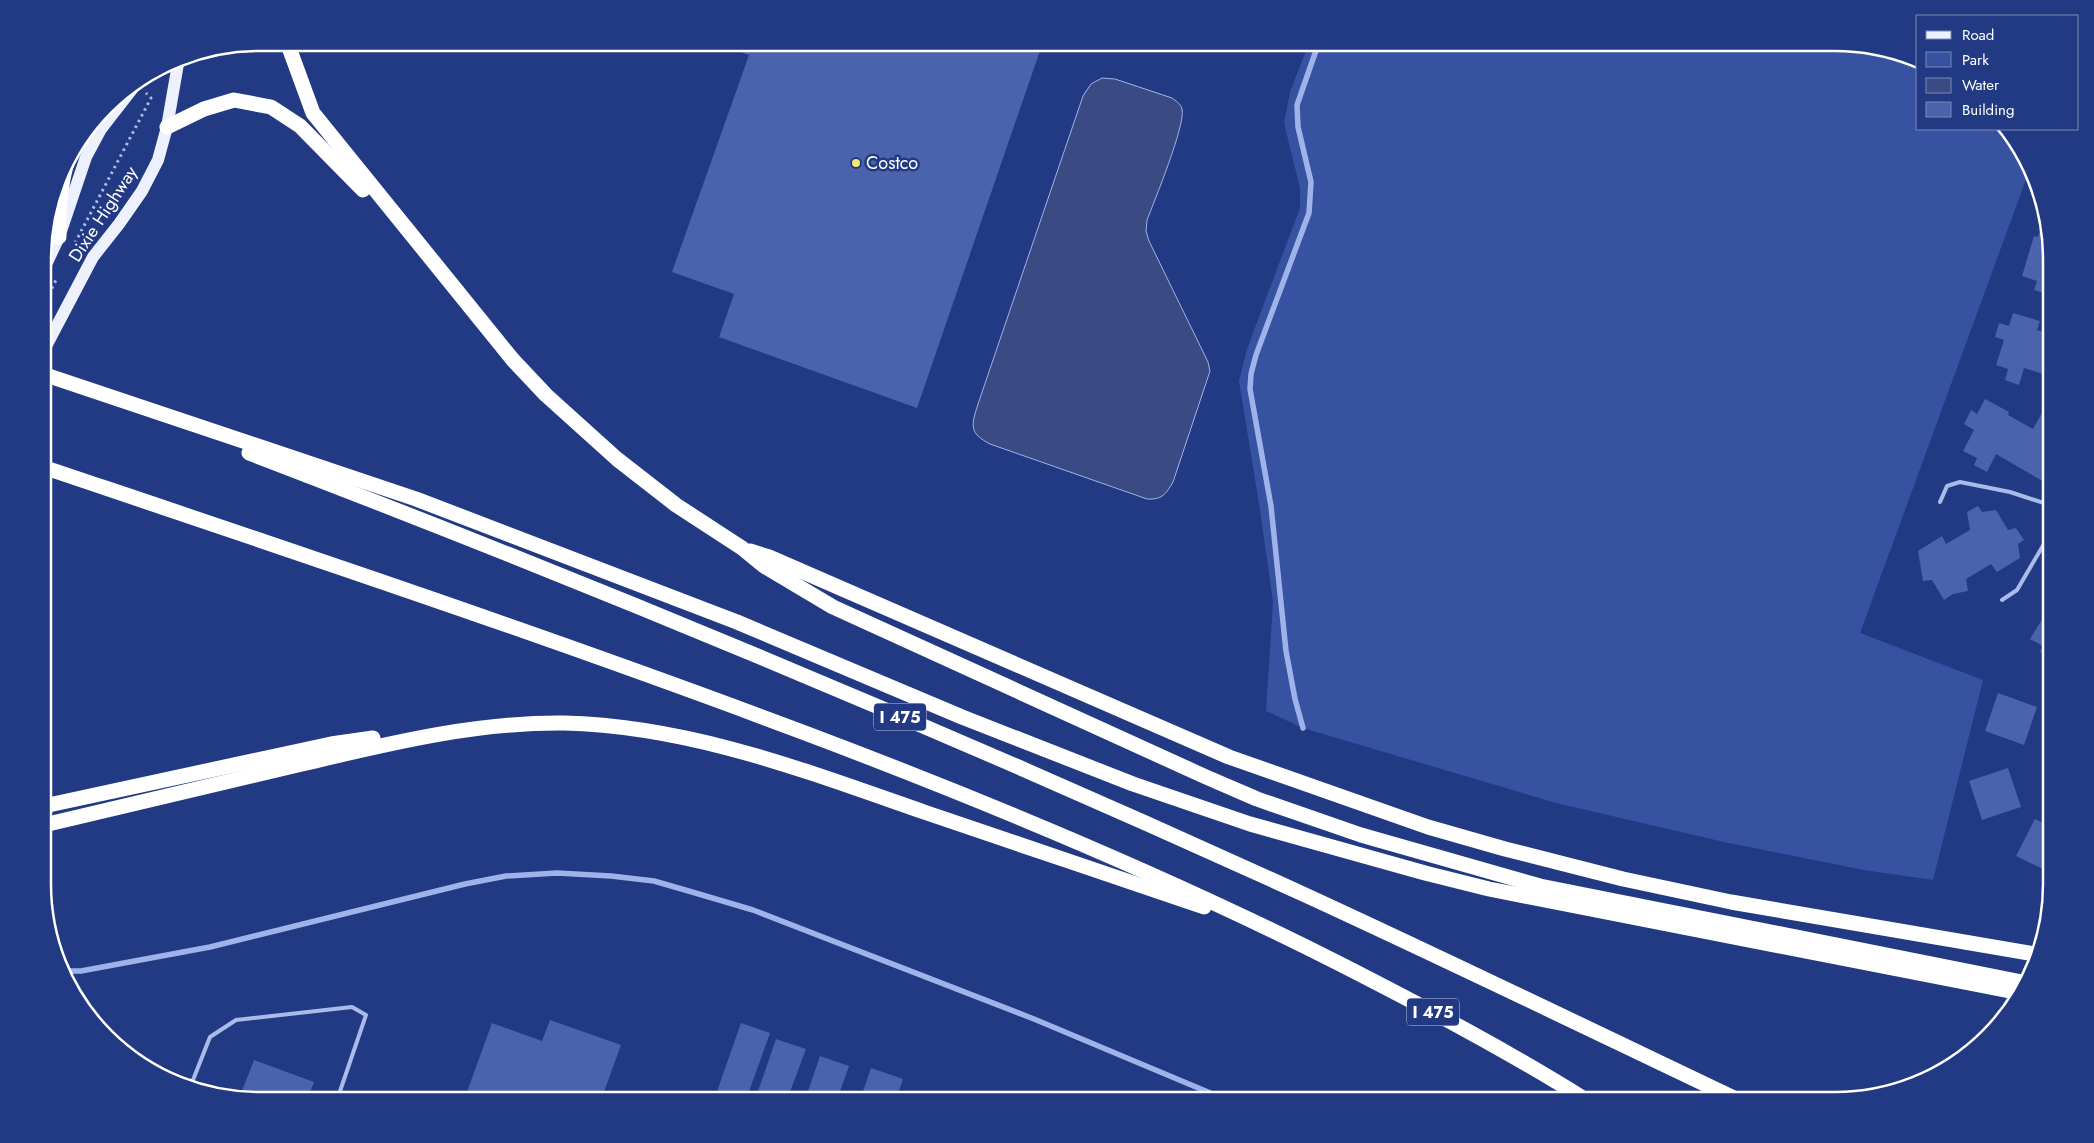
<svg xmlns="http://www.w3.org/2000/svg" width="2094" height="1143" font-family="Jost,sans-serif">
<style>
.green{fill:#3652a1}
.water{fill:#3a4b83;stroke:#9fb3ea}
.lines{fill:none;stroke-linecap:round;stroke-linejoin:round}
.stream{stroke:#9fb3ea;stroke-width:5.5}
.building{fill:#4b63ac}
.path{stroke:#abbbe9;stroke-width:3;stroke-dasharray:2.5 4;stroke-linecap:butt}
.lane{stroke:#abbbe9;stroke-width:4}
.primary{stroke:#edf1fe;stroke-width:12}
.highway{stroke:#fff;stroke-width:15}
.poi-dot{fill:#f4e76d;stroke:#223a84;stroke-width:2}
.labels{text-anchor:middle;stroke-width:5;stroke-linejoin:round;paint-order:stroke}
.shield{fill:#223a84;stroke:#bdc4da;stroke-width:1}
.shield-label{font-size:16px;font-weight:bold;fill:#fff}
.poi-label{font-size:18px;fill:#fff;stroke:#223a84;text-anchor:start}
.street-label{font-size:18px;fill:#fff;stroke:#223a84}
.rim{fill:none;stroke:#fff;stroke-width:2.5}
</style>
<rect width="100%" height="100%" fill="#223a84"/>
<path class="green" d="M1835,43L1918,62V129H2006L2015,139L2028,174L1860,633L1983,680L1933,880L1864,870L1724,842L1556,803L1303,728L1266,711L1273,602L1260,510L1239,381L1247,349L1300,208V188L1284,123L1290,92L1309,43Z"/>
<path class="water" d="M1102,78L1115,79L1172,98C1176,101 1181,104 1182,109C1186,124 1154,202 1147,220L1146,231L1149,241L1208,362L1210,371L1173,482C1166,494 1162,500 1147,499L990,444C969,433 971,426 978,404L1083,96L1091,84Z"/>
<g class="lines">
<g class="stream">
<path d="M1303,728L1295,699L1286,651L1271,506L1250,389L1251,374L1256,355L1309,213L1311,182L1298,127L1297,105L1319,42"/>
<path d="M67,971H81L210,947L465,884L506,876L557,873L611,876L654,881L692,892L753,910L1034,1019L1227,1100"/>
</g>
</g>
<g class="building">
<path d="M730,42H1043L917,408L719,337L734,294L672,272L749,55L728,48Z"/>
<path d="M2042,224L2048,226L2050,231V295L2034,290L2037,281L2022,276L2034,236L2038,237Z"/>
<path d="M2013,313L2040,321L2037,330L2050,334V376L2024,368L2019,385L2005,380L2008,369L1996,365L2004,340L1995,337L1999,323L2009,326Z"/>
<path d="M1985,399L2009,412L2008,415L2033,429L2043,411L2050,415V476L2046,483L1996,454L1987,472L1974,465L1977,458L1963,451L1974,430L1964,424L1971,410L1977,414Z"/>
<path d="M1978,506L1982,512L1996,510L2008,530L2016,528L2024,540L2018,544L2020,558L1997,572L1991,564L1966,579L1968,591L1953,594L1944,600L1932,580L1923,581L1918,551L1942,536L1946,544L1970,530L1967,512Z"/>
<path d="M2051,564V584L2042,579Z"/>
<path d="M2051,605V658L2040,652L2043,646L2030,639Z"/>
<path d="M1998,693L2037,707L2024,745L1985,731Z"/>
<path d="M2008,768L2021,807L1982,820L1969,781Z"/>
<path d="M2035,819L2051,827V873L2016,856Z"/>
<path d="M550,1020L621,1045L601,1100H464L492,1023L542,1041Z"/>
<path d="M741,1023L770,1033L746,1100H714Z"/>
<path d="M776,1039L806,1049L787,1100H755Z"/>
<path d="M820,1056L849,1066L837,1100H805Z"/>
<path d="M254,1060L314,1082L307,1100H259L240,1096Z"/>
<path d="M871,1068L903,1079L896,1100H860Z"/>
<path d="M919,1092L944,1100H916Z"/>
</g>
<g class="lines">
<g class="path">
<path d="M75,243L151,98L146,93"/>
<path d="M43,306L56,280"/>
</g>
<g class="lane">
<path d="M1940,502L1947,486L1960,482L2010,492L2050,505"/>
<path d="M2002,600L2017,590L2051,532"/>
<path d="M191,1085L210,1037L236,1020L352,1007L366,1015L337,1100"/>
</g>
<g class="primary">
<path d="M43,271L59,237L86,157L101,129L136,84"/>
<path d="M43,352L93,257L119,224L142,191L158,160L167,127L179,58"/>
</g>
<g class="highway">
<path d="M287,42L313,113L513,360L546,395L617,459L676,505L742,548L764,566L833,607L1206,777L1257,799L1361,835L1540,886L2027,983"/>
<path d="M167,127L204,109L234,100L271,107L300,126L363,190"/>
<path d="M59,237C58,210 60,187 67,161"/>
<path d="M43,374L416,499L737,622L962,717L1133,784L1250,824L1425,873L1489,889L2020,993"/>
<path d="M249,453C605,589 957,736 1303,894C1449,961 1593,1031 1738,1100"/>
<path d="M43,467C298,553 553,638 805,733C988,802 1169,877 1344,966C1426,1008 1508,1051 1586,1100"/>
<path d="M750,551L769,557L1229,757L1428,827L1505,849L1623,879L1731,902L2035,954"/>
<path d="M44,806L331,744L373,738"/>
<path d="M44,825C130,805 216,784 302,764C387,744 475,722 564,723C690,726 806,771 924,812C1017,844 1111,875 1204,907"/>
</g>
</g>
<circle class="poi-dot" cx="856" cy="163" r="5"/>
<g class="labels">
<g class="shield">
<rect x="874" y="703.5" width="52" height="27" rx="4"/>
<rect x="1407" y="998.5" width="52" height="27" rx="4"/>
</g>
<g class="shield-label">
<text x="900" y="723">I 475</text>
<text x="1433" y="1018">I 475</text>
</g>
<g class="poi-label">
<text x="866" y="169">Costco</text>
</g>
<g class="street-label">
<text transform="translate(103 214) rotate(-57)" y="6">Dixie Highway</text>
</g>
</g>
<path d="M0 0H2094V1143H0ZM259 51H1835A208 208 0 0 1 2043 259V884A208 208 0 0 1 1835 1092H259A208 208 0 0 1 51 884V259A208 208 0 0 1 259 51Z" fill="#223a84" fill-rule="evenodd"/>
<path class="rim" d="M259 51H1835A208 208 0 0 1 2043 259V884A208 208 0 0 1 1835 1092H259A208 208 0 0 1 51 884V259A208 208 0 0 1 259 51Z"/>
<rect x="1916" y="15" width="162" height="115" fill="#223a84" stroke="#7a89b5"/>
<rect x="1926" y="31" width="25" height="8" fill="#edf1fe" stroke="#7a89b5"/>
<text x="1962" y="40" font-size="15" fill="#ffffff">Road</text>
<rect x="1926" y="52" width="25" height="15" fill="#3652a1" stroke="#7a89b5"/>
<text x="1962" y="65" font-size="15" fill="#ffffff">Park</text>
<rect x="1926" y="78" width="25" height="15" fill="#3a4b83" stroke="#7a89b5"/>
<text x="1962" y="90" font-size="15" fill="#ffffff">Water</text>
<rect x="1926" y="102" width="25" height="15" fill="#4b63ac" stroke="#7a89b5"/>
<text x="1962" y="115" font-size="15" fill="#ffffff">Building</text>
</svg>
